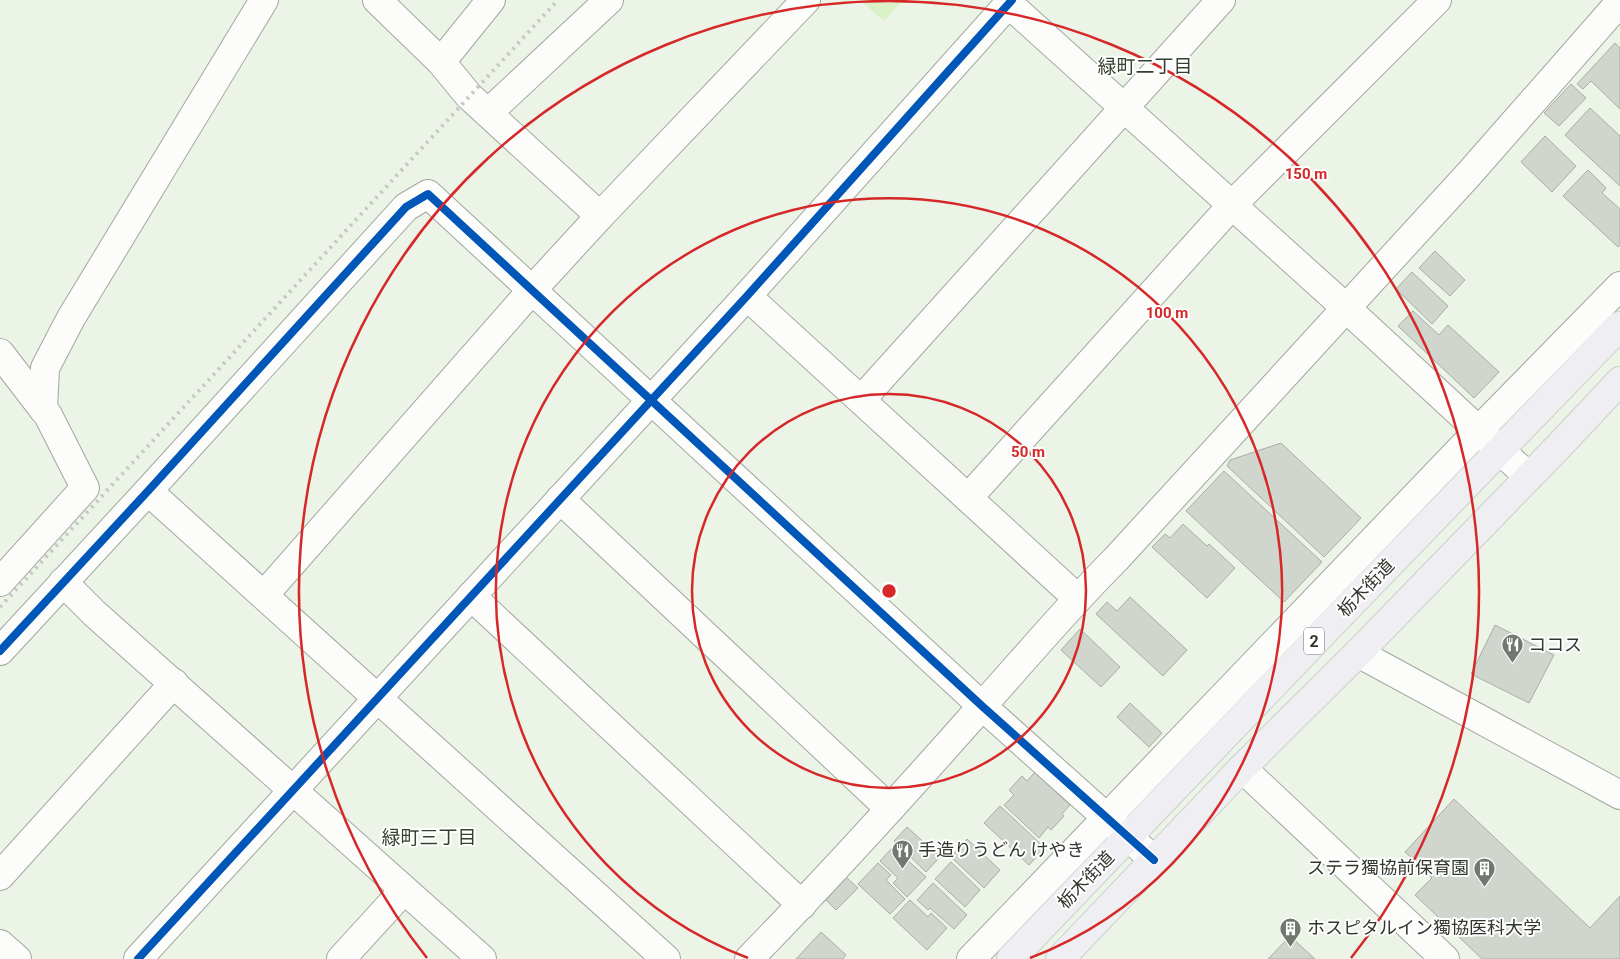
<svg xmlns="http://www.w3.org/2000/svg" width="1620" height="959" font-family="Roboto,'Noto Sans JP',sans-serif">
<style>
.green{fill:#daf1c7}
.building{fill:#d0d6cd;stroke:#a9aea5}
.lines{fill:none;stroke-linecap:round;stroke-linejoin:round}
.minor-casing{stroke:#a2a79e;stroke-width:30}
.major-casing{stroke:#cbcfc8;stroke-width:30}
.minor{stroke:#fcfdfb;stroke-width:28}
.major{stroke:#efeef2;stroke-width:28}
.rail{stroke:#c6c8c4;stroke-width:4;stroke-dasharray:2.5 5;stroke-linecap:butt}
.cycleway-casing{stroke:#fff;stroke-width:11}
.cycleway{stroke:#0057b8;stroke-width:8}
.ring{fill:none;stroke:#d62828;stroke-width:2.5}
.labels{text-anchor:middle;stroke-width:4;stroke-linejoin:round;paint-order:stroke}
.shield{fill:#fff;stroke:#6f726d;stroke-width:1}
.shield-label{font-size:16px;font-weight:bold;fill:#31362e}
.street-label{font-size:18px;fill:#31362e;stroke:#fff}
.poi-label{font-size:18px;fill:#31362e;stroke:#fff;text-anchor:start}
.neighbourhood-label{font-size:19px;fill:#36402e;stroke:#fff}
.centre{fill:#d62828;stroke:#fff;stroke-width:2.5}
.ring-label{font-size:15px;text-anchor:middle;font-weight:bold;fill:#d62828;stroke:#fff;stroke-width:4;stroke-linejoin:round;paint-order:stroke}
</style>
<rect width="100%" height="100%" fill="#ecf3e7"/>
<path class="green" d="M860,0H903L884,21Z"/>
<g class="building">
<path d="M1615,43L1620,48V109L1591,81L1583,89L1577,84Z"/>
<path d="M1571,84L1586,98L1559,126L1544,113Z"/>
<path d="M1590,108L1620,136V186L1565,135Z"/>
<path d="M1545,136L1576,166L1552,192L1521,162Z"/>
<path d="M1588,170L1606,188L1602,193L1620,209V245L1618,247L1563,196Z"/>
<path d="M1435,251L1465,280L1450,296L1419,268Z"/>
<path d="M1412,272L1448,306L1432,324L1396,289Z"/>
<path d="M1413,311L1439,335L1448,325L1499,372L1474,398L1398,326Z"/>
<path d="M1281,443L1361,518L1324,557L1227,466L1230,460Z"/>
<path d="M1224,471L1322,562L1284,602L1186,511Z"/>
<path d="M1183,524L1207,546L1209,544L1235,568L1207,598L1152,547L1165,534L1170,538Z"/>
<path d="M1130,597L1187,650L1163,676L1096,614L1107,602L1117,611Z"/>
<path d="M1495,625L1554,655L1529,703L1471,674Z"/>
<path d="M1080,629L1120,667L1101,687L1061,650Z"/>
<path d="M1130,703L1162,733L1149,747L1117,717Z"/>
<path d="M1035,772L1070,805L1062,814L1064,816L1051,830L1048,827L1039,838L1004,805L1014,795L1009,790L1022,776L1027,781Z"/>
<path d="M1454,799L1590,928L1620,896V959H1482L1415,895L1432,878L1405,852Z"/>
<path d="M1000,806L1045,848L1029,865L984,823Z"/>
<path d="M907,827L940,857L926,872L894,841Z"/>
<path d="M967,839L1000,870L984,888L951,857Z"/>
<path d="M893,847L926,877L907,897L893,883L898,878L880,861Z"/>
<path d="M951,862L980,890L965,907L935,879Z"/>
<path d="M878,863L891,875L886,880L905,899L890,914L858,884Z"/>
<path d="M846,877L858,888L836,910L826,900Z"/>
<path d="M933,883L967,915L954,929L930,908L928,910L917,900Z"/>
<path d="M910,900L928,917L931,913L947,928L927,950L893,918Z"/>
<path d="M821,932L846,955L843,959H796Z"/>
<path d="M1290,936L1315,959H1268Z"/>
</g>
<g class="lines">
<defs>
<g id="minor">
<path d="M1009,4L1345,307L1529,477"/>
<path d="M441,62L491,0"/>
<path d="M488,113L609,0"/>
<path d="M600,216L806,0"/>
<path d="M747,296L968,498"/>
<path d="M0,353L43,409"/>
<path d="M862,399L1221,0"/>
<path d="M148,491L666,959"/>
<path d="M560,499L890,809"/>
<path d="M0,582L85,488L48,415L43,409L45,368L71,318L264,0"/>
<path d="M63,582L94,613L482,959"/>
<path d="M264,595L532,290L600,216L469,96L441,62L377,0"/>
<path d="M471,596L802,905"/>
<path d="M1077,598L968,498L1232,205L1437,0"/>
<path d="M0,651L148,491L406,207L428,194L982,706L1154,860"/>
<path d="M1358,653L1620,795"/>
<path d="M1242,768L1445,959"/>
<path d="M0,876L174,683"/>
<path d="M0,944L17,959"/>
<path d="M138,959L747,296L1012,0"/>
<path d="M341,959L404,890"/>
<path d="M749,959C829,877 907,791 983,705C1027,656 1069,606 1116,559L1469,174L1613,10"/>
<path d="M971,959L1479,430L1620,286"/>
</g>
<g id="major">
<path d="M1011,959L1323,633L1620,326"/>
<path d="M1060,959L1242,768L1358,653L1560,445L1620,381"/>
</g>
</defs>
<use href="#minor" class="minor-casing"/>
<use href="#major" class="major-casing"/>
<use href="#minor" class="minor"/>
<use href="#major" class="major"/>
<path class="rail" d="M0,607L558,0"/>
<defs>
<g id="cycleway">
<path d="M0,651L148,491L406,207L428,194L982,706L1154,860"/>
<path d="M138,959L747,296L1012,0"/>
</g>
</defs>
<use href="#cycleway" class="cycleway-casing"/>
<use href="#cycleway" class="cycleway"/>
</g>
<g class="ring">
<circle cx="889" cy="591" r="197"/>
<path d="M748 958A393 393 0 1 1 1030 958"/>
<path d="M427 958A590 590 0 1 1 1351 958"/>
</g>
<defs>
<symbol id="restaurant-pin" viewBox="-11 -11 22 30"><path d="M0 17L-7.5 6A9.5 9.5 0 1 1 7.5 6Z" fill="#72786f" stroke="#fff"/><path d="M-5-6h1v4h1v-4h1v4h1v-4h1v5L-1.5 .5V6h-2V.5L-5-1ZM5-6V6H3V1.5H1.5Q1.5-4 5-6Z" fill="#fff"/></symbol>
<symbol id="building-pin" viewBox="-11 -11 22 30"><path d="M0 17L-7.5 6A9.5 9.5 0 1 1 7.5 6Z" fill="#72786f" stroke="#fff"/><path d="M-4-6H4V6H1V3H-1V6H-4ZM-2.5-4.3h1.7v1.8h-1.7ZM.8-4.3h1.7v1.8H.8ZM-2.5-1h1.7V.8h-1.7ZM.8-1h1.7V.8H.8Z" fill="#fff"/></symbol>
</defs>
<g fill-rule="evenodd">
<use href="#restaurant-pin" x="1500" y="632" width="25" height="34"/>
<use href="#restaurant-pin" x="890" y="838" width="25" height="34"/>
<use href="#building-pin" x="1472" y="856" width="25" height="34"/>
<use href="#building-pin" x="1278" y="916" width="25" height="34"/>
</g>
<g class="labels">
<rect class="shield" x="1304" y="627.5" width="20" height="27" rx="4"/>
<g class="shield-label">
<text x="1314" y="647">2</text>
</g>
<g class="street-label">
<text transform="translate(1366 588) rotate(-46)" y="6">栃木街道</text>
<text transform="translate(1086 880) rotate(-46)" y="6">栃木街道</text>
</g>
<g class="poi-label">
<text x="1528" y="651">ココス</text>
<text x="918" y="856">手造りうどん けやき</text>
<text x="1469" y="874" text-anchor="end">ステラ獨協前保育園</text>
<text x="1307" y="934">ホスピタルイン獨協医科大学</text>
</g>
<g class="neighbourhood-label">
<text x="1145" y="73">緑町二丁目</text>
<text x="429" y="844">緑町三丁目</text>
</g>
</g>
<circle cx="889" cy="591" r="8" class="centre"/>
<g class="ring-label">
<text x="1306" y="179">150 m</text>
<text x="1167" y="318">100 m</text>
<text x="1028" y="457">50 m</text>
</g>
</svg>
